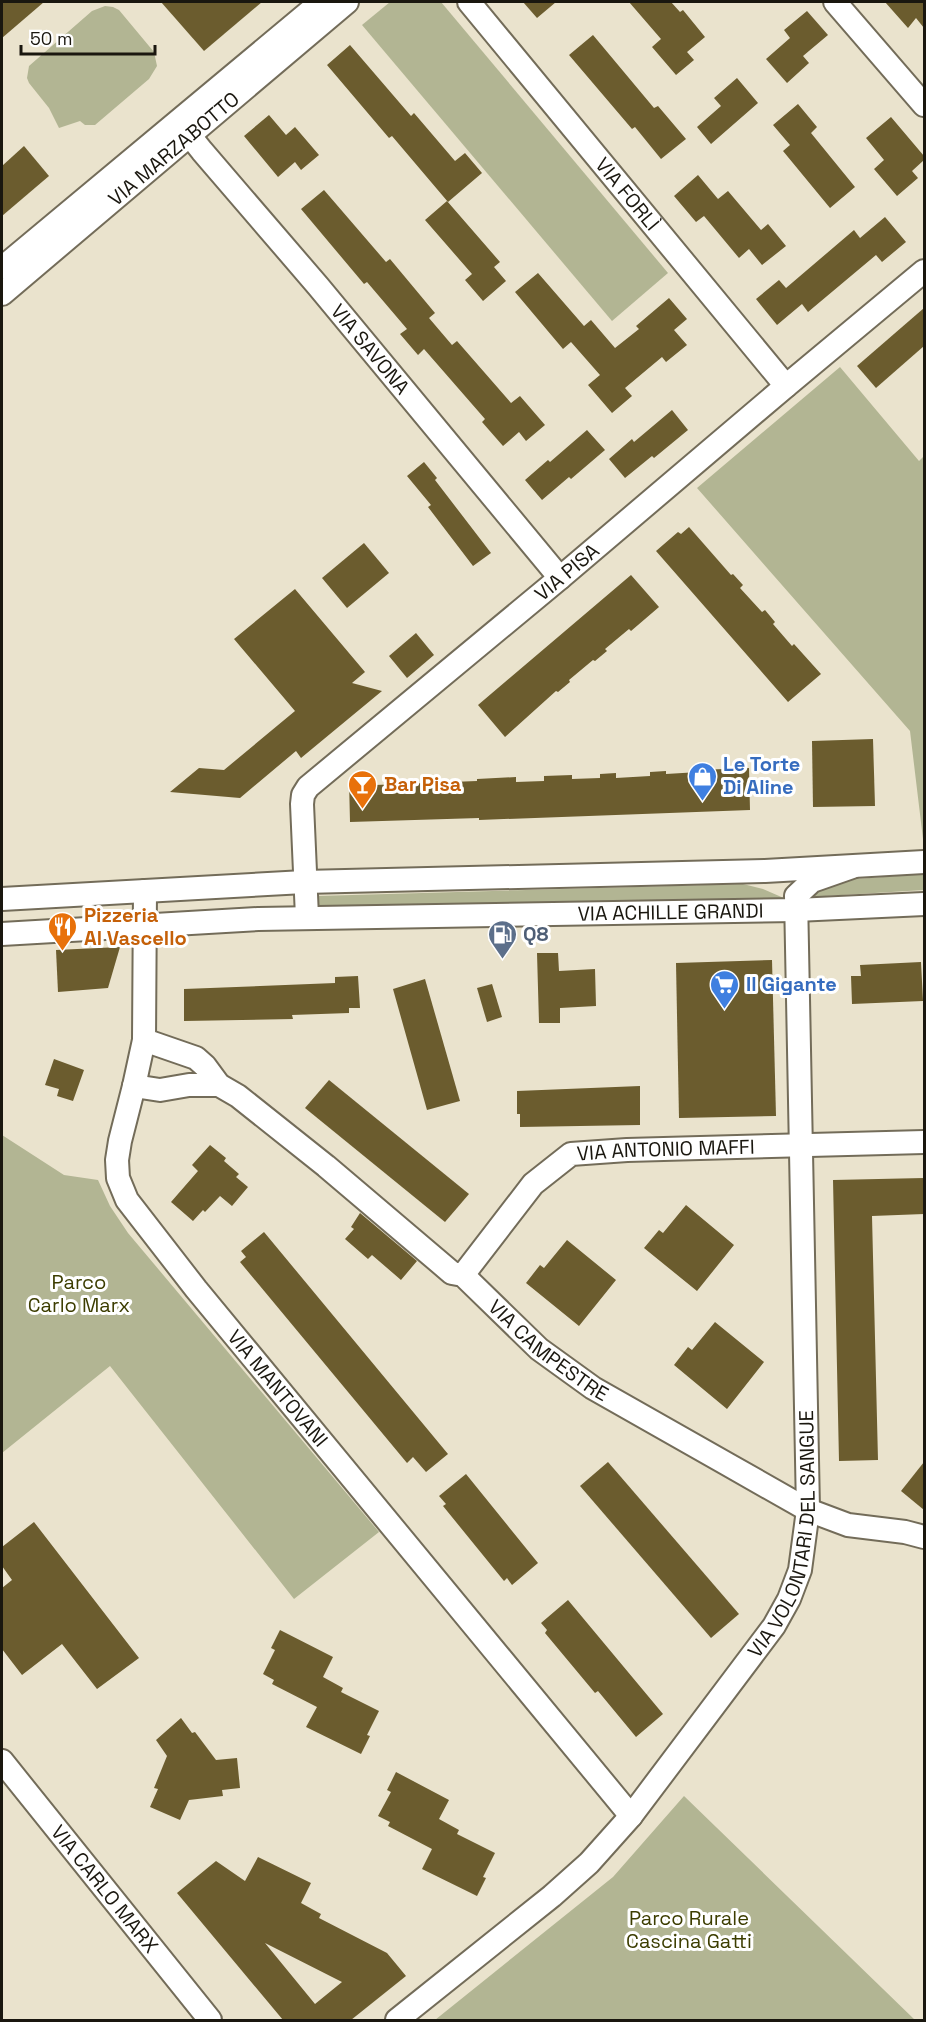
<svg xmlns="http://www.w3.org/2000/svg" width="926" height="2022" font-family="'Space Grotesk',sans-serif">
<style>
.green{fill:#b2b593}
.building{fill:#6b5c2e;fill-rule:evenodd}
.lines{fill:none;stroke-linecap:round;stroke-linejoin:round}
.minor-casing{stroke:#736c59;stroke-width:26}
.minor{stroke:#fff;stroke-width:22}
.labels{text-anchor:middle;stroke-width:6;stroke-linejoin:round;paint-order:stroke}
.street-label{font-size:20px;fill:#1a170f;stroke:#fff}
.shop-label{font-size:20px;font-weight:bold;fill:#366cbe;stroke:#fff;text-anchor:start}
.food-label{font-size:20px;font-weight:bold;fill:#c56008;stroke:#fff;text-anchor:start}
.service-label{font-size:20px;font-weight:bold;fill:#4e5e75;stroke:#fff;text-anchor:start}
.park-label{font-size:20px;fill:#3c3d00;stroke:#fff}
</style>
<rect width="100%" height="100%" fill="#eae3cd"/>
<g class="green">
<path d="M390,2H441L668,273L612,321L362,25Z"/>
<path d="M105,6L113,7L119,10L154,52L157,66L149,79L95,125H85L80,121L59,128L49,108L29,83L27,78L29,66L92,11Z"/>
<path d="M840,367L919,461L924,456V839H923L910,731L697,488Z"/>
<path d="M924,874V890L809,897L819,890L842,880Z"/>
<path d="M743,884L763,889L786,899L318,909L317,896Z"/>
<path d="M2,1135L64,1175L98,1180L110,1206L128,1233L379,1532L294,1599L110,1366L2,1453Z"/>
<path d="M684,1796L915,2020H435L613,1877Z"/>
</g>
<g class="building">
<path d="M2,2H44L2,38Z"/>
<path d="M161,2H262L204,51Z"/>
<path d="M523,2H556L537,18Z"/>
<path d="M629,2H671L680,12L683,10L705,37L687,52L694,60L676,75L652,47L661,39Z"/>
<path d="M885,2H924V28L916,18L908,28Z"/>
<path d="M807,11L828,35L803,56L809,63L787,83L766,59L790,38L784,30Z"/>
<path d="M593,35L654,108L658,106L686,139L661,159L635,127L632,129L569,55Z"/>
<path d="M350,45L411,116L414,113L455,161L465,153L482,173L448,202L392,136L389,138L327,65Z"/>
<path d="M737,78L758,103L711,144L697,127L721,106L714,98Z"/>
<path d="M798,104L817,127L811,133L855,187L830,208L783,151L790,145L773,125Z"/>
<path d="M269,115L286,135L295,127L319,155L301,170L295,162L278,177L244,136Z"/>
<path d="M891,117L924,156V160L912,171L918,178L897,196L874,169L884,160L866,138Z"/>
<path d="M24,146L49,176L2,216V166Z"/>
<path d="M698,175L718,199L728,191L761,230L768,224L786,246L762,265L749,249L739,258L704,216L696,222L674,196Z"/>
<path d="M324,190L386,262L390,259L435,313L429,318L452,345L457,341L511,403L520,396L545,425L526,441L519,432L503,446L482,422L485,419L424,349L418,355L400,334L407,329L367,282L364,284L301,209Z"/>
<path d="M447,201L500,262L494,267L506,281L483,301L465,280L472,274L425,220Z"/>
<path d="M885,217L906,242L882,262L876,255L808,312L802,304L777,325L756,299L779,280L786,288L854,230L860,238Z"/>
<path d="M538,273L584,326L591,320L615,348L639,329L636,326L669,298L687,319L674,330L687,345L666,362L662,357L625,388L632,396L612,413L588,385L600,375L571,342L563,349L515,292Z"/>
<path d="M924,308V346L876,388L857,366Z"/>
<path d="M672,410L688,430L654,458L652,456L625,478L609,459L632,439L634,442Z"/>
<path d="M587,430L605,450L571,479L569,477L542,500L525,480L548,460L550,462Z"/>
<path d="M424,462L437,478L435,480L491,553L473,566L428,507L431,505L407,476Z"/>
<path d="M689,527L731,575L733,574L743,585L740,588L762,612L765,610L775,622L773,624L792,646L794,644L821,674L788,702L656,551L678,532L681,534Z"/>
<path d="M364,543L389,573L347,608L322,578Z"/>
<path d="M631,575L659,607L631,631L629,629L605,649L607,651L595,661L593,660L569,680L570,682L558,692L556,691L505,737L478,705Z"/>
<path d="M295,589L365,672L352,683L382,691L301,758L296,751L240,798L170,792L199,768L224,770L295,711L234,639Z"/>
<path d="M416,633L434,655L407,678L389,656Z"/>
<path d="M873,739L875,806L813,807L812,741Z"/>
<path d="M749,768L750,810L479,820V818L350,822L349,780L374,779L375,785L477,781V779L516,777V782L544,781V776L572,775V779L600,778V774L616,773V778L650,776V772L666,771V774L699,772V770Z"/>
<path d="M120,947L108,988L58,992L56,950Z"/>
<path d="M537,953H558L559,971L595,969L596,1006L560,1008V1023H539Z"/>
<path d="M772,960L776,1116L679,1118L676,963Z"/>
<path d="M921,962L923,1001L852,1004L851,976H861L860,965Z"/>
<path d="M358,976L360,1008H349V1013L292,1015L293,1019L184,1021V989L335,983V977Z"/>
<path d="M425,979L460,1101L427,1110L393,989Z"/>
<path d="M492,984L502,1017L487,1022L477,988Z"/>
<path d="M54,1059L84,1070L73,1101L57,1096L59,1089L45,1085Z"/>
<path d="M329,1080L469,1194L445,1222L305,1108Z"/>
<path d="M640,1086V1125L520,1127V1114H517V1091Z"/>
<path d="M210,1145L226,1158L224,1161L239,1174L236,1177L248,1187L232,1206L220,1196L205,1212L203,1210L193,1221L171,1202L198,1171L192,1165Z"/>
<path d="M924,1178V1214L872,1216L878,1460L839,1461L833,1180Z"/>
<path d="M686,1205L734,1245L697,1291L644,1248L659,1230L663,1233Z"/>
<path d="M360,1213L417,1261L401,1280L372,1255L368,1259L345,1239L354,1229L351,1227Z"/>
<path d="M264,1232L448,1454L426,1472L413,1457L407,1463L240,1262L246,1257L241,1251Z"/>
<path d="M567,1240L616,1280L579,1326L526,1283L540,1265L544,1268Z"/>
<path d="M715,1322L764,1362L727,1409L674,1365L688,1347L692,1350Z"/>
<path d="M608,1462L739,1614L711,1638L580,1486Z"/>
<path d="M924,1462V1510L901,1491Z"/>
<path d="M466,1474L538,1563L512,1585L507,1578L504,1581L443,1506L446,1504L439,1496Z"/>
<path d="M34,1522L139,1658L97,1689L62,1644L22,1675L2,1649V1588L12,1580L2,1566V1547Z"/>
<path d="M568,1600L663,1714L636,1737L598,1691L595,1693L545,1633L547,1630L541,1623Z"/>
<path d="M280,1630L333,1657L323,1677L343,1688L341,1692L379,1711L367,1735L370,1736L361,1754L306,1727L317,1707L272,1684L274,1680L263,1674L275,1650L271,1648Z"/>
<path d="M181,1718L192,1733L195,1732L216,1760L237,1758L240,1788L222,1790L223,1796L189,1800L180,1820L150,1807L158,1789L154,1788L167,1756L156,1740Z"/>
<path d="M396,1772L449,1800L439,1819L459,1830L457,1834L495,1853L483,1877L486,1878L477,1896L422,1869L432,1849L388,1826L390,1822L378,1816L391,1792L387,1790Z"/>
<path d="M258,1857L311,1883L301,1903L321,1914L319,1918L387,1953L406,1976L351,2020H283L177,1893L216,1861L245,1881ZM265,1943L342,1982L315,2004Z"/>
</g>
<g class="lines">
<defs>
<g id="minor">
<path id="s1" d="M469,2L786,386"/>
<path d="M835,2L924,105"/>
<path id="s2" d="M179,122L202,151L318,286L560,578"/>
<path d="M2,268L321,2"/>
<path id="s3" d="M2,294L347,2"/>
<path id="s4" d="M145,891L144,1040L134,1086L120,1141L117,1160L118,1178L127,1200L196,1289L631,1816"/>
<path d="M2,899L304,882L765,871L924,862"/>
<path id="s5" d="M307,917L302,804L303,795L308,787L560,578L786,386L924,271"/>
<path id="s6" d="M2,934L258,919L796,910L924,904"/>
<path id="s7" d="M144,1040L196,1058L205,1066L219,1085L238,1096L326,1166L452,1273L463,1275L539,1349L593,1388L727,1464L808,1510L848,1525L905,1532L924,1537"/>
<path d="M134,1086L160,1090L189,1085H219"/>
<path id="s8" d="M463,1275L533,1184L571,1154L627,1150L924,1142"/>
<path id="s9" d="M2,1761L210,2020"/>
<path id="s10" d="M397,2020L552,1896L589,1863L631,1816L774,1626L789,1599L800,1570L808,1510L796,896L812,881L852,867"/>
</g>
</defs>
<use href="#minor" class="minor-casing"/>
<use href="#minor" class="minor"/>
</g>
<defs>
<symbol id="shop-pin" viewBox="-11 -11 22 30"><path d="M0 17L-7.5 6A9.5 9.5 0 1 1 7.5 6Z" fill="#3f7fe0" stroke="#fff"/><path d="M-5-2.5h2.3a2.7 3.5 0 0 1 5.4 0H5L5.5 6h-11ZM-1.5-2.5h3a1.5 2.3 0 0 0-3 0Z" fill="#fff"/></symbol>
<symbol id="bar-pin" viewBox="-11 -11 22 30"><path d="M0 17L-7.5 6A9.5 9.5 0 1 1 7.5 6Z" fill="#e8710a" stroke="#fff"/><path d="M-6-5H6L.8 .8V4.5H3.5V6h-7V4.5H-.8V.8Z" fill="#fff"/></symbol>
<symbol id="restaurant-pin" viewBox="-11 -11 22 30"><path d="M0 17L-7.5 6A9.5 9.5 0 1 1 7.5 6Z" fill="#e8710a" stroke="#fff"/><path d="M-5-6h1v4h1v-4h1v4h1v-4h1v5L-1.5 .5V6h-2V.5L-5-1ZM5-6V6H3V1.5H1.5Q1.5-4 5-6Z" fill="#fff"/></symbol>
<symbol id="fuel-pin" viewBox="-11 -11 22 30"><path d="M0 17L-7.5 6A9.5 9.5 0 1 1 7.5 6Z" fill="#5c6f8a" stroke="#fff"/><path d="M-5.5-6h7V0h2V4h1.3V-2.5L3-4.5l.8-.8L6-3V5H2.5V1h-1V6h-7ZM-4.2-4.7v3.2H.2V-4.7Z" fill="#fff"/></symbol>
<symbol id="supermarket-pin" viewBox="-11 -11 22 30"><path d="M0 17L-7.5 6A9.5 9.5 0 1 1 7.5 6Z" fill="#3f7fe0" stroke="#fff"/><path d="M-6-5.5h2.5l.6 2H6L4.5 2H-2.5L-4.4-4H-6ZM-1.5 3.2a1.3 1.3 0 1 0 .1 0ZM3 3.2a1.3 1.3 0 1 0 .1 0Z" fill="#fff"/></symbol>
</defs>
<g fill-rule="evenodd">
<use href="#shop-pin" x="686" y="760" width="33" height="45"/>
<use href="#bar-pin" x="346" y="768" width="33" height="45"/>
<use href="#restaurant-pin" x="46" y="910" width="33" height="45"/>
<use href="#fuel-pin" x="486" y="918" width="33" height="45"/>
<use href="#supermarket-pin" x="708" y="968" width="33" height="45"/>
</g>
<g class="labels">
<g class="street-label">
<text dy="7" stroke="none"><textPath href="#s3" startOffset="225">VIA MARZABOTTO</textPath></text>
<text dy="7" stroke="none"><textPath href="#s1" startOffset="249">VIA FORLÌ</textPath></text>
<text dy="7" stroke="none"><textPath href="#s2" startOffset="297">VIA SAVONA</textPath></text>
<text dy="7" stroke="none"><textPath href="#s5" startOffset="468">VIA PISA</textPath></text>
<text dy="7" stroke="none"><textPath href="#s6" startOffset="669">VIA ACHILLE GRANDI</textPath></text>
<text dy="7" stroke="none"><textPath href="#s8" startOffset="258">VIA ANTONIO MAFFI</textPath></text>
<text dy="7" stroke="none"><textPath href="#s7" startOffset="516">VIA CAMPESTRE</textPath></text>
<text dy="7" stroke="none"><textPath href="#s4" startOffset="555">VIA MANTOVANI</textPath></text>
<text dy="7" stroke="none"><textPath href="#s10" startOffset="642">VIA VOLONTARI DEL SANGUE</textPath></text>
<text dy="7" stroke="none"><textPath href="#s9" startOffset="164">VIA CARLO MARX</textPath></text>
</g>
<g class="shop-label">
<text x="723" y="771">Le Torte<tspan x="723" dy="23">Di Aline</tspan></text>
<text x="746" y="991">Il Gigante</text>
</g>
<g class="food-label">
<text x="384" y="791">Bar Pisa</text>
<text x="84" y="922">Pizzeria<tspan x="84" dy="23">Al Vascello</tspan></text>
</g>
<g class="service-label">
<text x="523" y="941">Q8</text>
</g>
<g class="park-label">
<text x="79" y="1289">Parco<tspan x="79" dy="23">Carlo Marx</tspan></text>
<text x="689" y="1925">Parco Rurale<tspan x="689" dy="23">Cascina Gatti</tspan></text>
</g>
</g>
<rect width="926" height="2022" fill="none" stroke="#1a170f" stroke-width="6"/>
<path d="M21 45v9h134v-9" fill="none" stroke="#1a170f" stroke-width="3"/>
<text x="30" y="45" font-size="18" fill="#1a170f" stroke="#ffffff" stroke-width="4.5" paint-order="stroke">50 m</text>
</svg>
